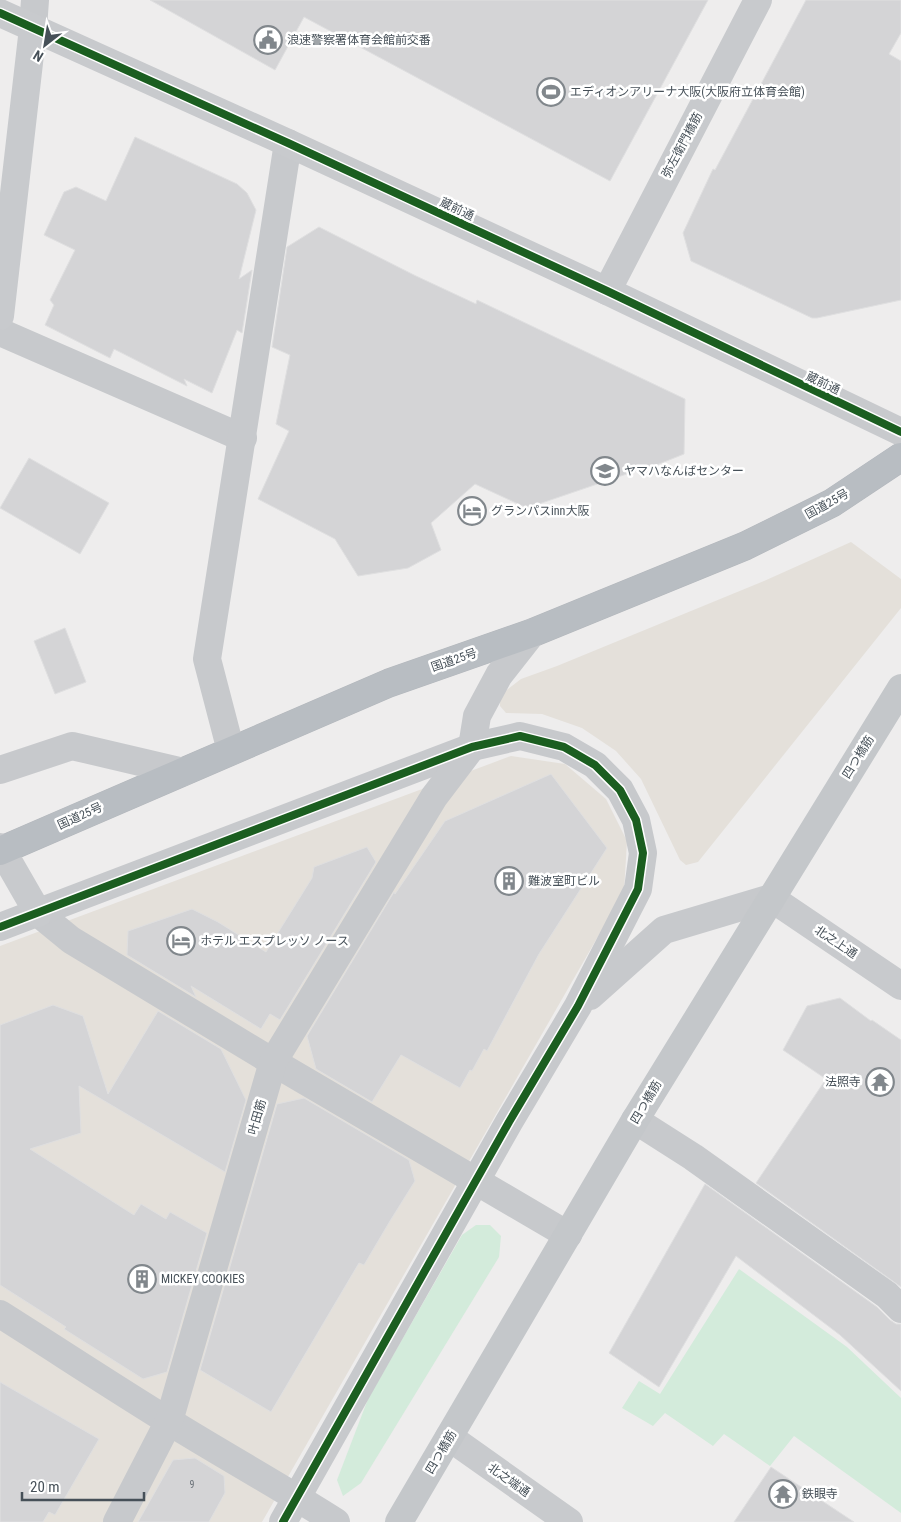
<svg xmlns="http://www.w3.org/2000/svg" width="901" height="1522" font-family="'Roboto Condensed','Noto Sans JP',sans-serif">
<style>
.commercial{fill:#e4e0da}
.green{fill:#d3ebdb}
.building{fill:#d4d4d6;stroke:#dfdfe0}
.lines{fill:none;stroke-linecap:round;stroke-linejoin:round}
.highway-casing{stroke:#b3b7bc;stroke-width:29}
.street{stroke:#c7c9cc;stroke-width:28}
.secondary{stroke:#c8cacd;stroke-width:28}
.primary{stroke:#c4c7ca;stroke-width:28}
.highway{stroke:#b8bdc2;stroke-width:28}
.cycleway-casing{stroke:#fff;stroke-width:11}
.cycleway{stroke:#1b5e20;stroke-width:8}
.labels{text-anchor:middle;stroke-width:5;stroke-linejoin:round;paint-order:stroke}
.number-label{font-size:10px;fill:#6b7279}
.poi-label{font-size:12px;fill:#465058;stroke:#fff;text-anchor:start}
.street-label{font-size:12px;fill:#465058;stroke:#fff}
</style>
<rect width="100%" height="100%" fill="#eeeded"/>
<g class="commercial">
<path d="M851,542L901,579V608L698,862L686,865L680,860L641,779L616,751L582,728L542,714L506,713L500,706V695L521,679L557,666L764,581Z"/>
<path d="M511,756L565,764L606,799L627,841L624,891L262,1522H0V946Z"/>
</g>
<g class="green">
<path d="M476,1225H490L501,1236L499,1257L361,1483L343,1496L337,1480L368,1399L462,1235Z"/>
<path d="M739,1269L847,1347L901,1398V1513L794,1436L770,1466L724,1434L713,1446L665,1413L653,1426L622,1408L639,1381L660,1394Z"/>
</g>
<g class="building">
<path d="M150,0H708L610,181L304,17L275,70Z"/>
<path d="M806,0H901V33L889,54L901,61V300L817,318H812L691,261L683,233L713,169L715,170Z"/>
<path d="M135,137L237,184L247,193L256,210L239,279L252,270L242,333L237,330L212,393L184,379L187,386L114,349L110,358L45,325L54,305L50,300L75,250L44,235L64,192L76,187L106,201Z"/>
<path d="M319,227L416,276L476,304L477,300L685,399L684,454L654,466L653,465L527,508L475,484L431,523L441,550L408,568L358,576L335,539L258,499L289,431L276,424L290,355L272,347L287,247Z"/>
<path d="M29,458L109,503L80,554L0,508Z"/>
<path d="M65,628L86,682L55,694L34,641Z"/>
<path d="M551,774L607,848L539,954L487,1051L484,1049L472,1071L470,1070L460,1088L401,1055L372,1102L316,1069L307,1036L394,892L395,894L445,821Z"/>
<path d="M367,847L376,862L280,1020L270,1014L261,1029L191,986L196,997L127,955L128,931L192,909L218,922L266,952L312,878L314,867Z"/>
<path d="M840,998L871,1021L872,1020L901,1040V1287L756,1183L826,1079L783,1050L807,1006Z"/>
<path d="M53,1005L83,1016L108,1094L158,1011L221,1049L246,1100L225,1172L79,1086L81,1133L30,1149L134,1215L141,1204L166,1219L170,1212L207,1233L167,1372L143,1379L64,1329L66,1327L0,1285V1025Z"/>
<path d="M304,1098L409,1160L415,1181L390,1221L364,1265L359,1263L271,1412L200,1370L277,1104Z"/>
<path d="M705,1184L877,1307L890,1320L896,1324H901V1391L840,1335L736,1256L659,1387L609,1353Z"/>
<path d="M0,1382L99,1439L55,1515L49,1512L43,1522H0Z"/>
<path d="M195,1458L224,1476L225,1493L209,1522H138L173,1460Z"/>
<path d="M771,1467L854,1522H734Z"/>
</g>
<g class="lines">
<defs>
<path id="highway" d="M0,851L389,683L532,633L745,546L832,503L901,457"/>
</defs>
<use href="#highway" class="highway-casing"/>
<g class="street">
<path d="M33,28L35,0"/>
<path d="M0,332L243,438"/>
<path d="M231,751L207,659L288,143"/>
<path d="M0,770L72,746L183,772"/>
<path d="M38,913L71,940L273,1062L568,1235"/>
<path d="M0,927L472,747L520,736L564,747L595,765L620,790L636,820L643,853L638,889L578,1006L509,1122L283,1522"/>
<path d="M590,996L664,930L771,898"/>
<path d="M635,1120L693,1157L887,1295L901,1309"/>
<path d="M0,1314C57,1350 113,1387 170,1422C225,1456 281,1487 336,1522"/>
<path d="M117,1522L169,1421L273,1062L434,797L472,747L477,716L499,675L532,633"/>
</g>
<g class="secondary">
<path d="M0,13L288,143L607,291L901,432"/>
<path d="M607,291L758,0"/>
<path d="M0,316L33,28"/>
<path d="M0,847L38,913"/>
<path d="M771,898L901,986"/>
<path d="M449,1437L569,1522"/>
</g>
<path class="primary" d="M399,1522L635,1120L901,688"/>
<use href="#highway" class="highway"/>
<defs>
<g id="cycleway">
<path d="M0,13L288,143L607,291L901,432"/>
<path d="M0,927L472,747L520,736L564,747L595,765L620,790L636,820L643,853L638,889L578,1006L509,1122L283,1522"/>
</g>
</defs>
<use href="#cycleway" class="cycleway-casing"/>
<use href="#cycleway" class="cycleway"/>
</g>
<defs>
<symbol id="civic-ring" viewBox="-11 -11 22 22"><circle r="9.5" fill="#fff" stroke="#81878c" stroke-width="1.5"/><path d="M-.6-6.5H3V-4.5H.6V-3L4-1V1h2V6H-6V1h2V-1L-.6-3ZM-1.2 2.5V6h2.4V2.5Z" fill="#81878c"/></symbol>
<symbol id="stadium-ring" viewBox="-11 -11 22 22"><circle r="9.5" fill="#fff" stroke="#81878c" stroke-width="1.5"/><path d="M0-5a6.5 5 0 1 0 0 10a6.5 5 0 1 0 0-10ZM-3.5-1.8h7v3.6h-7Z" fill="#81878c"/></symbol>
<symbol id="school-ring" viewBox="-11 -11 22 22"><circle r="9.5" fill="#fff" stroke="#81878c" stroke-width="1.5"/><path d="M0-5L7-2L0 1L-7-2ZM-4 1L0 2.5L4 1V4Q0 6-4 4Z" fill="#81878c"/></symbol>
<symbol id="hotel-ring" viewBox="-11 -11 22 22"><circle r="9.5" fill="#fff" stroke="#81878c" stroke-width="1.5"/><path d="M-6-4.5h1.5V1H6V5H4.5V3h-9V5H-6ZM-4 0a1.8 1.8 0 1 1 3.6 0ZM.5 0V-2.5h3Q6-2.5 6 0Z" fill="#81878c"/></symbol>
<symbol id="building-ring" viewBox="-11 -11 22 22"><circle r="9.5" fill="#fff" stroke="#81878c" stroke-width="1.5"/><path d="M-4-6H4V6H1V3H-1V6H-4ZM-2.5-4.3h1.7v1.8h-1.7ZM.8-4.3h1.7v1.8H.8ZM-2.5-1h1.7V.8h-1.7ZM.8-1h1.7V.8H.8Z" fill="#81878c"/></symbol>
<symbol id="temple-ring" viewBox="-11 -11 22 22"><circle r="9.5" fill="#fff" stroke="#81878c" stroke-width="1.5"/><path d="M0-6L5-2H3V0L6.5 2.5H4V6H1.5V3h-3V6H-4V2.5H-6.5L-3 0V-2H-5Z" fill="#81878c"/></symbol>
</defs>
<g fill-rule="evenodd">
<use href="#civic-ring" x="252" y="24" width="32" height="32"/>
<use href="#stadium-ring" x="535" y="76" width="32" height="32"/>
<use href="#school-ring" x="589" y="455" width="32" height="32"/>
<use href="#hotel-ring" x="456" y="495" width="32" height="32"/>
<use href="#building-ring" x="493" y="865" width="32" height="32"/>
<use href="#hotel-ring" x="165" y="925" width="32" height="32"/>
<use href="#temple-ring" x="864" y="1066" width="32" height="32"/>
<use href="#building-ring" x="126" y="1263" width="32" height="32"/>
<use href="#temple-ring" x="767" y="1478" width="32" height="32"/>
</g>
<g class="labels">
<g class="number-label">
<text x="192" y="1488">9</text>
</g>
<g class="poi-label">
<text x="287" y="44">浪速警察署体育会館前交番</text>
<text x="570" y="96">エディオンアリーナ大阪(大阪府立体育会館)</text>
<text x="624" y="475">ヤマハなんばセンター</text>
<text x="491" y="515">グランパスinn大阪</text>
<text x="528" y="885">難波室町ビル</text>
<text x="200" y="945">ホテル エスプレッソ ノース</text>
<text x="861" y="1086" text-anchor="end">法照寺</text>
<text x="161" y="1283">MICKEY COOKIES</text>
<text x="802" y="1498">鉄眼寺</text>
</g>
<g class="street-label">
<text transform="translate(682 145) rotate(-62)" y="4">弥左衛門橋筋</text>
<text transform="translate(457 209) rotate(25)" y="4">蔵前通</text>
<text transform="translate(823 383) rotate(25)" y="4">蔵前通</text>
<text transform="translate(827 504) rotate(-29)" y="4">国道25号</text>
<text transform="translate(454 660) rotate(-19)" y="4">国道25号</text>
<text transform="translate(858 757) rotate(-58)" y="4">四つ橋筋</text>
<text transform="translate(80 816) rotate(-24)" y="4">国道25号</text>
<text transform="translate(836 942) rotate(34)" y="4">北之上通</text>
<text transform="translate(646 1102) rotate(-59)" y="4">四つ橋筋</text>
<text transform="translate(257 1117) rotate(-74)" y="4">叶田筋</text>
<text transform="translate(441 1452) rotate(-59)" y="4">四つ橋筋</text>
<text transform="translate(509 1480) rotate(35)" y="4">北之端通</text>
</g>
</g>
<g transform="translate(45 45) rotate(211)" stroke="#ffffff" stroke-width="4" paint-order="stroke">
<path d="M0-4L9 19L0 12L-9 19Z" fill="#465058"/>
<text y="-8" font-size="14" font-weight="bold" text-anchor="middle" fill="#465058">N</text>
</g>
<path d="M22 1492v8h122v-8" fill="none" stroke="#465058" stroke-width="2.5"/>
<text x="30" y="1492" font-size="15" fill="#465058" stroke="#ffffff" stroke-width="4" paint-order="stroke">20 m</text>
</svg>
